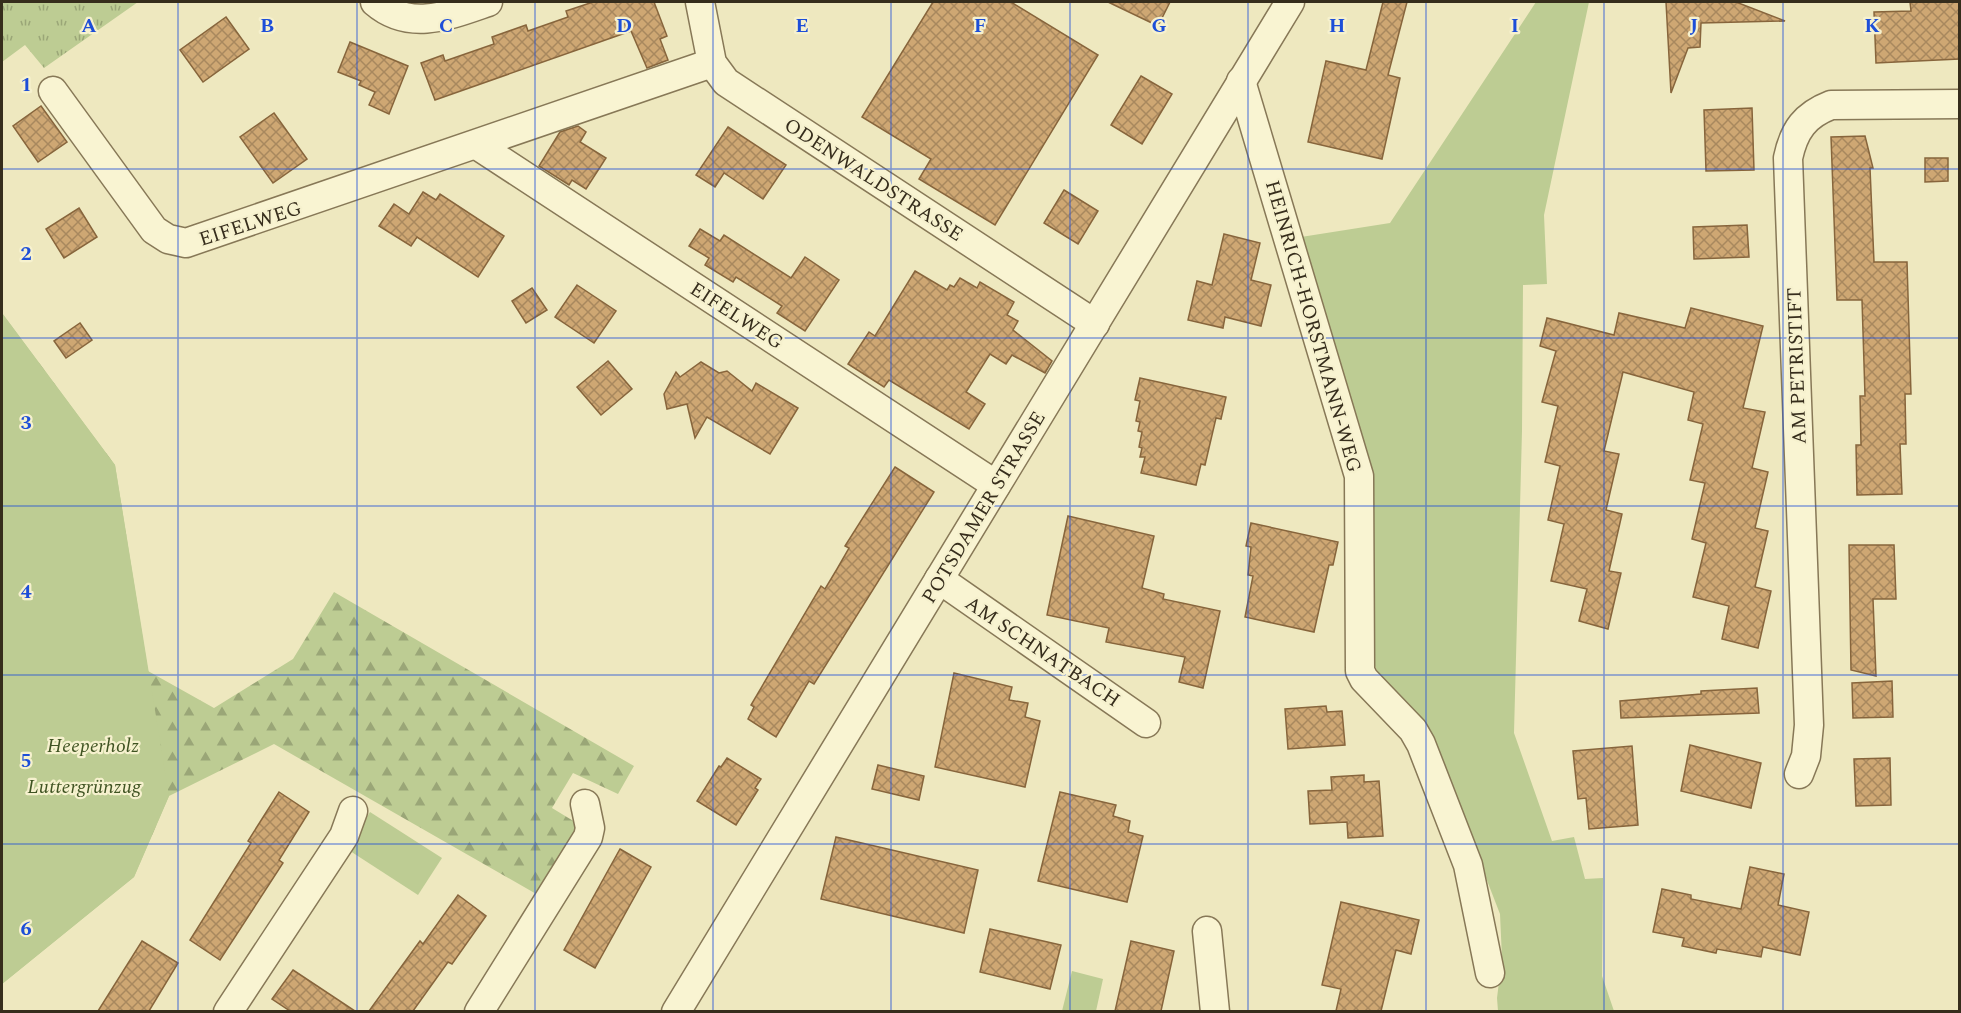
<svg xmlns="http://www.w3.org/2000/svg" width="1961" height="1013" font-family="Spectral,serif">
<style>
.grass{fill:url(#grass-tufts)}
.forest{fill:url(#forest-firs)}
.park{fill:#bdcc93}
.building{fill:url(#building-cross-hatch);stroke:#87653c;stroke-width:1.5}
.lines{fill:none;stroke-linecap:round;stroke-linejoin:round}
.minor-casing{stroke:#877857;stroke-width:31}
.minor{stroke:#f9f4d2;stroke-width:28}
.grid{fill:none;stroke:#1d4ed8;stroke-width:1.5;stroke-opacity:0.55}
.labels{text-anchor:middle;stroke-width:4.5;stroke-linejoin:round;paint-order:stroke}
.street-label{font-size:20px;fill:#362d1c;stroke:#f6f1ce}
.park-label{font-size:20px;font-style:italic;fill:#3f5322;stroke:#f6f1ce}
.grid-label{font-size:20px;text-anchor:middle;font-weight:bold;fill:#1d4ed8;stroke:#f6f1ce;stroke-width:4.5;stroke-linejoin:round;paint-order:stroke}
</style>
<defs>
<pattern id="grass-tufts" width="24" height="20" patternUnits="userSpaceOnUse" patternTransform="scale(1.5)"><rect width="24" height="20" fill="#bdcc93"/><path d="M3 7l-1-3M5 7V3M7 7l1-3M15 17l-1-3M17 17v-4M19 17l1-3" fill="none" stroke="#9aa677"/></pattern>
<pattern id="forest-firs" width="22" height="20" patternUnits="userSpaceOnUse" patternTransform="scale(1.5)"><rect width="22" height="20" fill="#bdcc93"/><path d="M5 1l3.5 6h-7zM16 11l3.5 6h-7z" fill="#9aa677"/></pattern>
<pattern id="building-cross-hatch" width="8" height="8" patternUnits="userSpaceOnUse" patternTransform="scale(1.5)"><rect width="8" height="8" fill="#cea773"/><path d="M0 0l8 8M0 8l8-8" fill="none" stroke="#a8885e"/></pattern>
</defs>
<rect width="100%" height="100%" fill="#eee8bf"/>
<path class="grass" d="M2,2H138L44,68L25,45L2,62Z"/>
<path class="forest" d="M2,313L115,465L148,671L214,708L293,659L334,592L634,766L618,794L573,773L552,808L580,825L538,895L274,744L169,796L134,877L2,984Z"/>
<g class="park">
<path d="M1536,2H1589L1544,215L1547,284L1523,285L1522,431L1514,733L1552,841L1574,837L1585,879L1603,878L1602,976L1614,1011H1498L1497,998L1502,958L1500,914L1426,723L1386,687L1370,657L1369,469L1301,237L1390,223Z"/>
<path d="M2,313L115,465L169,796L134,877L2,984Z"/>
<path d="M370,812L442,858L418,895L347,849Z"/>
<path d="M1072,971L1103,979L1096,1011H1062Z"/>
</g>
<g class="building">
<path d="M593,2H654L667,36L660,39L668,60L647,68L631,31L435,100L421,63L443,55L445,61L494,44L492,37L526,25L528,31L568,17L566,11Z"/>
<path d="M933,2H1011L1098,55L995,225L919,179L931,159L862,117Z"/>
<path d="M1108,2H1170L1158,26Z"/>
<path d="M1383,2H1407L1388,75L1400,78L1382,159L1308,142L1326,61L1366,70Z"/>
<path d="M1666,2H1736L1785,21L1701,23L1700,47L1688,48L1671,93Z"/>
<path d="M1910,2H1959V59L1876,63L1874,12L1911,11Z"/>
<path d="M226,17L249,49L203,82L180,50Z"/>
<path d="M350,42L408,66L389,114L369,105L375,92L359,85L361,81L338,72Z"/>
<path d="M1141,76L1172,94L1142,144L1111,125Z"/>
<path d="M41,106L67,142L38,162L13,126Z"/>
<path d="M1752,108L1754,170L1706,171L1704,110Z"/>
<path d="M274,113L307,159L273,183L240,137Z"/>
<path d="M578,126L586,132L580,142L606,158L586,189L572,180L569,185L539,166L560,132Z"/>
<path d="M728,127L786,165L763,199L724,173L715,187L696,175Z"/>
<path d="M1865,136L1873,168H1870L1874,262H1907L1911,394H1905L1906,444H1900L1902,494L1857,495L1856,445H1861L1860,396H1865L1862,300H1837L1831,137Z"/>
<path d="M1925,158H1948V181L1925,182Z"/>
<path d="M1064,190L1098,211L1078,244L1044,223Z"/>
<path d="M423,192L436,200L440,194L504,236L478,277L417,237L411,246L379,226L394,204L409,214Z"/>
<path d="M79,208L97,237L64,258L46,229Z"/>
<path d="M1747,225L1749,257L1694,259L1693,227Z"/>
<path d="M700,229L720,241L724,235L791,278L805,257L839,280L805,331L777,313L782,306L736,277L733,282L705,265L709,258L689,246Z"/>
<path d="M1224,234L1260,243L1251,280L1271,285L1261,326L1225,317L1223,328L1188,320L1197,281L1212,285Z"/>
<path d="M915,271L947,290L950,285L954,287L960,278L977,288L980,282L1014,302L1007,315L1018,321L1013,330L1052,361L1045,373L1012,355L1006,364L990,354L966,392L985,404L969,429L889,380L884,387L848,364L869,332L875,336Z"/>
<path d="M577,285L616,311L594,343L555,317Z"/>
<path d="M532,288L547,310L526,323L512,301Z"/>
<path d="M1691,308L1763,326L1743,408L1765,412L1752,468L1768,472L1755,528L1768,531L1755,587L1771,591L1758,648L1722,639L1729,606L1693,597L1706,543L1692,539L1705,483L1690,480L1703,424L1688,420L1694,392L1623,372L1604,451L1619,454L1606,510L1622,514L1609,571L1621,573L1608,629L1579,621L1587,589L1551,581L1564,524L1548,520L1560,466L1545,462L1558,406L1542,402L1556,351L1540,346L1547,318L1614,335L1619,313L1685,328Z"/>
<path d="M80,323L92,340L66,358L54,341Z"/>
<path d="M608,361L632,389L601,415L577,387Z"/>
<path d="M701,362L719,373L727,371L752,391L756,383L798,408L770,454L707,417L695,438L687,404L667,409L664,394L676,372L680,377Z"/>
<path d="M1140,378L1226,397L1221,419L1216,418L1205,465L1201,464L1196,485L1141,473L1145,457H1140L1142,448L1139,447L1142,432L1138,431L1140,422L1136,421L1140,401L1135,400Z"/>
<path d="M895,467L934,492L814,684L809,681L776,737L748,719L754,707L751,705L821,586L825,589L837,569L849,548L845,546Z"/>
<path d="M1068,516L1154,536L1142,588L1164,594L1163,599L1220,611L1203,688L1179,682L1185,657L1106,642L1109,628L1047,615Z"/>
<path d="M1251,523L1338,542L1333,565H1329L1314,632L1245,617L1253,576L1248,575L1251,547L1246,546Z"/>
<path d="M1849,545H1894L1896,599H1873L1876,676L1851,670Z"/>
<path d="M954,673L1012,687L1009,700L1028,703L1025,717L1040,721L1025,787L935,767Z"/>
<path d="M1892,681L1893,717L1853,718L1852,683Z"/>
<path d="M1757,688L1759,713L1621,718L1620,701L1701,694V691Z"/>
<path d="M1326,706L1327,712L1342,711L1345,745L1288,749L1285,709Z"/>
<path d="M1690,745L1761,763L1751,808L1681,791Z"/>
<path d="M1632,746L1638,825L1589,829L1586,798L1578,799L1573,751Z"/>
<path d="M727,758L761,779L755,788L758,790L736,825L697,801L719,766L721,767Z"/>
<path d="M1890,758L1891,805L1856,806L1854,759Z"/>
<path d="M878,765L924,776L919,800L872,789Z"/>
<path d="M1364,775V782L1379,781L1383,836L1348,838L1347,822L1310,824L1308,791L1332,790L1331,777Z"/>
<path d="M279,792L309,812L279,860L283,863L220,960L190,940L251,843L248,841Z"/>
<path d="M1060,792L1116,805L1113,816L1130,821L1128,832L1143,836L1127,902L1038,881Z"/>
<path d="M836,837L978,870L964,933L821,899Z"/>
<path d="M620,849L651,867L595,968L564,950Z"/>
<path d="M1750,867L1784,874L1778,905L1809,912L1800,955L1763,947L1761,957L1717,949L1716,953L1682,946L1684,938L1653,932L1662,889L1691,895V899L1741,909Z"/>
<path d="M458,895L486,916L452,964L448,962L413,1011H369L420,941L423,944Z"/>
<path d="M1341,902L1419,920L1411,954L1396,950L1381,1011H1336L1341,989L1322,985Z"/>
<path d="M990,929L1061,945L1050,989L980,972Z"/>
<path d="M142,941L178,963L149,1011H98Z"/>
<path d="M1131,941L1174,951L1161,1011H1115Z"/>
<path d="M293,970L355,1011H290L272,999Z"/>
</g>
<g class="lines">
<defs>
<g id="minor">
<path d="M375,2C410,32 450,15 488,2"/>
<path d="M700,2L712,63L726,82L1095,324"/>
<path d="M1241,81L1359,476L1360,671L1364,679L1413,730L1421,744L1468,865L1490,973"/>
<path d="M53,91L154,230L168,239L186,243L712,63"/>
<path d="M477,145L996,485"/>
<path d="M939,579L1146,723"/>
<path d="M1799,774L1806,756L1809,725L1788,158C1794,130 1805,115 1831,105L1960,104"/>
<path d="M1207,931L1215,1012"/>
<path d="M228,1012L344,836L353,811"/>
<path d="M479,1012L588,837L590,828L585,804"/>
<path d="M676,1012L1290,2"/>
</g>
</defs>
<use href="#minor" class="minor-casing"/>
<use href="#minor" class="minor"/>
</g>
<path class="grid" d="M178,2V1012M357,2V1012M535,2V1012M713,2V1012M891,2V1012M1070,2V1012M1248,2V1012M1426,2V1012M1604,2V1012M1783,2V1012M2,169H1960M2,338H1960M2,506H1960M2,675H1960M2,844H1960"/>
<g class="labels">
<g class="street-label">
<text transform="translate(874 179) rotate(33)" y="7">ODENWALDSTRASSE</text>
<text transform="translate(250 223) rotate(-18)" y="7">EIFELWEG</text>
<text transform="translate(737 315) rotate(33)" y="7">EIFELWEG</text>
<text transform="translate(1314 326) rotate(74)" y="7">HEINRICH-HORSTMANN-WEG</text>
<text transform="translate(1796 366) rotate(-92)" y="7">AM PETRISTIFT</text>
<text transform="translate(983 507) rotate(-59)" y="7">POTSDAMER STRASSE</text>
<text transform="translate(1043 651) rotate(34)" y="7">AM SCHNATBACH</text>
</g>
<g class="park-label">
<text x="93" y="752">Heeperholz</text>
<text x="84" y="793">Luttergrünzug</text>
</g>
</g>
<g class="grid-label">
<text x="89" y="32">A</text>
<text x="267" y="32">B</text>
<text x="446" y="32">C</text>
<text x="624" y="32">D</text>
<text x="802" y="32">E</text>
<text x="980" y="32">F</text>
<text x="1159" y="32">G</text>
<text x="1337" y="32">H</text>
<text x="1515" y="32">I</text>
<text x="1694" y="32">J</text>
<text x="1872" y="32">K</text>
<text x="26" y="91">1</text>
<text x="26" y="260">2</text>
<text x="26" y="429">3</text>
<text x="26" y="598">4</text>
<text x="26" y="767">5</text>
<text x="26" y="935">6</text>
</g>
<rect width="1961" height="1013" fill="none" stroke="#362d1c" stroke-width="6"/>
</svg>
